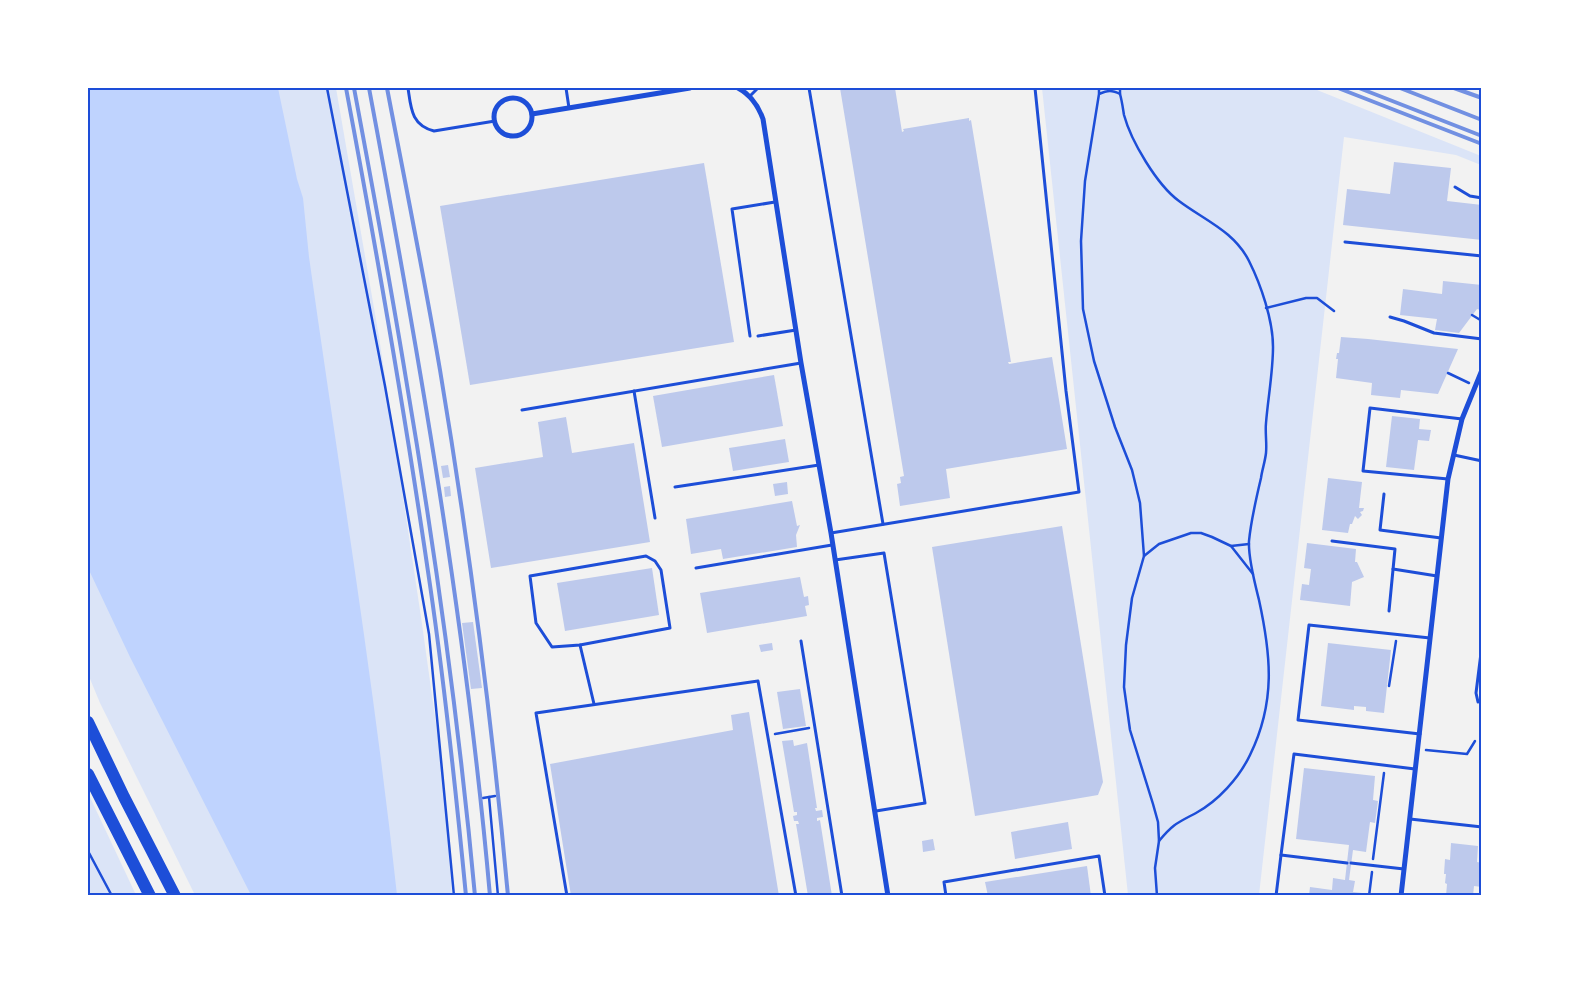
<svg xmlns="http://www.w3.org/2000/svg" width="1569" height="983" font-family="Raleway,sans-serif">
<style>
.green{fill:#dbe4f7}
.water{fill:#bfd3fe}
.building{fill:#bdc9ec}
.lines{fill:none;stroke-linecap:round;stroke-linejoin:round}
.path{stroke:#1d4ed8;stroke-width:2.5}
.service{stroke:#1d4ed8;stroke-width:3}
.minor{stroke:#1d4ed8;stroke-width:5}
.motorway{stroke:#1d4ed8;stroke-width:12}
.rail{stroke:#7290e2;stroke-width:4}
.neatline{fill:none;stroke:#1d4ed8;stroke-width:2}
</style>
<rect width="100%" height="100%" fill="#f2f2f2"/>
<g class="green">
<path d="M88,88H336L379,337L421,617L443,774L452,895H195L100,703L88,674Z"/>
<path d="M1042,88H1312L1481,156V165L1456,155L1344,137L1259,895H1128Z"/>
<path d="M88,793L136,895H88Z"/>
</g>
<path class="water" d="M88,88H278L297,179L303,198L309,257C339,470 374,682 397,895H251L130,657L88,568Z"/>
<g class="building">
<path d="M840,88H895L902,132L904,131L903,129L969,118V121L971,120L1011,362H1008L1009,364L1052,357L1067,449L946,469L950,498L900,506L897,484L901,483L900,477L904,476Z"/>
<path d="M1394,162L1451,168L1447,201L1482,205V240L1343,225L1347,189L1390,194Z"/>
<path d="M704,163L734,342L470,385L440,206Z"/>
<path d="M1443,281L1482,285L1481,310L1477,309L1459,333L1435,330L1437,319L1400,315L1403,289L1442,294Z"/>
<path d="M1341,337L1368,339L1458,349L1438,394L1401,390L1400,398L1371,395L1372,383L1336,378L1338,359H1336L1337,353H1339Z"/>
<path d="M774,375L783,426L662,447L653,396Z"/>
<path d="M1392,416L1420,419L1419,429L1431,430L1429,441L1418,440L1414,470L1386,467Z"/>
<path d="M566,417L572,453L634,443L650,542L491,568L475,468L543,457L538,422Z"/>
<path d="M785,439L789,462L733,471L729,448Z"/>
<path d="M448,465L450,477L443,478L441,466Z"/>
<path d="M1328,478L1362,482L1359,508H1364L1363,511L1360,512L1362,515L1358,519L1355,516L1352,524H1350L1348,533L1322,530Z"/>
<path d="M787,482L788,494L775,496L773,484Z"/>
<path d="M450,486L451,496L445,497L444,487Z"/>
<path d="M792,501L797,526L800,525L796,535L797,547L723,559L721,549L691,554L686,519Z"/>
<path d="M1062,526L1103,782L1098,795L975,816L932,547Z"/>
<path d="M1307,543L1356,549L1355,562H1357L1364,577L1352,582L1350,606L1300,600L1302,584L1309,585L1311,569L1304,568Z"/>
<path d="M652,568L659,615L565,631L557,583Z"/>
<path d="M800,577L804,597L808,596L809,605L805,606L807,616L707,633L700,593Z"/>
<path d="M473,622L482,688L471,689L462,623Z"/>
<path d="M772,643L773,650L761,652L759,645Z"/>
<path d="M1328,643L1391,650L1384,713L1366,711V707L1354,706V710L1321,706Z"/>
<path d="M800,689L806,726L783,729L777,692Z"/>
<path d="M749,712L779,896H571L550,764L733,730L731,715Z"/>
<path d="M793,740L794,746L807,743L817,808H815L816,811L822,810L823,817L817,818V821L820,820L832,896H808L796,824H799L798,821H794L793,816L797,815V812H794L782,741Z"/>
<path d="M1304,768L1375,776L1373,800L1378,801L1375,823L1370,822L1366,852L1353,850L1349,880L1355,881L1353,892L1362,893V896H1309L1310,887L1332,890L1333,878L1345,880L1349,845L1296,839Z"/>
<path d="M1068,822L1072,849L1015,859L1011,832Z"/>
<path d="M933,839L935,850L923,852L922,841Z"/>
<path d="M1451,843L1478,846L1477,862L1482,863V887L1474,886L1473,896H1446L1447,884L1445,883L1446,874H1444L1445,859L1450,860Z"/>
<path d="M1087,866L1091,896H988L985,882Z"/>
</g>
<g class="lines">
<g class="path">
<path d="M327,88L385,386L429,634L454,896"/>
<path d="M1099,88V94L1085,181L1081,241L1083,309L1094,361L1115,427L1132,470L1140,503L1144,556L1132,598L1126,645L1124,687L1130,730L1153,804L1158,822L1159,841C1173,824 1177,823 1196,813C1218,801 1239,778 1250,755C1276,702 1271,655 1259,600C1255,584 1248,558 1249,541C1251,520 1256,499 1261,478C1262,470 1265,462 1266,453C1267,443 1265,433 1266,423C1268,398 1273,372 1273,347C1273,320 1261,285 1249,261C1234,231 1204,220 1179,201C1157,185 1131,141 1124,115C1123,109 1122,101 1120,94C1112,90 1108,90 1099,94"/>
<path d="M1120,88V94"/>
<path d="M1266,308L1306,298H1317L1334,311"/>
<path d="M1472,315L1482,321"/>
<path d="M1448,373L1469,383"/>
<path d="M1231,546L1249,544"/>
<path d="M1144,556L1159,544L1191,533H1201L1212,537L1231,546L1253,574"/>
<path d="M1389,686L1396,641"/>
<path d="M775,734L809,728"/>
<path d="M1426,750L1467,754L1475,741"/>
<path d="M489,797L498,896"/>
<path d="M483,798L495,796"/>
<path d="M88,851L112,896"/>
<path d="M1373,859L1384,773"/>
<path d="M1157,896L1155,868L1159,841"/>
<path d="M1369,896L1372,872"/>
</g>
<g class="service">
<path d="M408,88C411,108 411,125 434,131L495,121"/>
<path d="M566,88L569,108"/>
<path d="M809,88L883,524"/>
<path d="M750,96L758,88"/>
<path d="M1455,187L1470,196L1482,198"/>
<path d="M1345,242L1482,256"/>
<path d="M1390,317L1404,321L1434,333L1482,339"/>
<path d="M750,336L732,209L775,202"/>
<path d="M758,336L796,330"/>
<path d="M634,391L655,518"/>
<path d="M522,410L801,363"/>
<path d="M1454,455L1482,461"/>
<path d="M1448,479L1363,471L1370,408L1462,419"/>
<path d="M675,487L819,465"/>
<path d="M1384,494L1380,530L1441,538"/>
<path d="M831,533L1079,492L1066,391L1035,88"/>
<path d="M1332,541L1395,549L1389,611"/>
<path d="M646,556L655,561L661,570L670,628L580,645L552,647L536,623L530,576Z"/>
<path d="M835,560L884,553L925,803L876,811"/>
<path d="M696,568L832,545"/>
<path d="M1393,569L1437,576"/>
<path d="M801,641L842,896"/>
<path d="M580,645L594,704"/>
<path d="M1478,702L1476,693L1482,645"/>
<path d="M1420,734L1298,720L1309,625L1430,638"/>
<path d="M1410,819L1482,827"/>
<path d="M1347,863L1281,855L1294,754L1415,769"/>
<path d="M1351,863L1404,869"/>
<path d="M567,896L536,713L758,681L796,896"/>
<path d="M946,896L944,882L1099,856L1105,896"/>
<path d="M1276,896L1281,855"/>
</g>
<g class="minor">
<path d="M738,88C751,95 758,105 763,119L801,363L831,533L888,896"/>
<circle cx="513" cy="117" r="19"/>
<path d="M532,114L690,88"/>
<path d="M1401,896L1448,479L1462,419L1482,370"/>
</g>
<g class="motorway">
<path d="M88,722L124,797L175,896"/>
<path d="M88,774L150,896"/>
</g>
<g class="rail">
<path d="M346,88C377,253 406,419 430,585C445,688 456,792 466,896"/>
<path d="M354,88C372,184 390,281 406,379C435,550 459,722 475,896"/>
<path d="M369,88C419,355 466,624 490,896"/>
<path d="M387,88C405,182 424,276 440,370C469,544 492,720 508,896"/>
<path d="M1338,88L1482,144"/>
<path d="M1359,88L1482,136"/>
<path d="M1400,88L1482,120"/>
<path d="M1454,88L1482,98"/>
</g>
</g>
<rect width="1569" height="983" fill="none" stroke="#ffffff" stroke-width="178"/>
<rect x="89" y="89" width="1391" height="805" class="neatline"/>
</svg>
